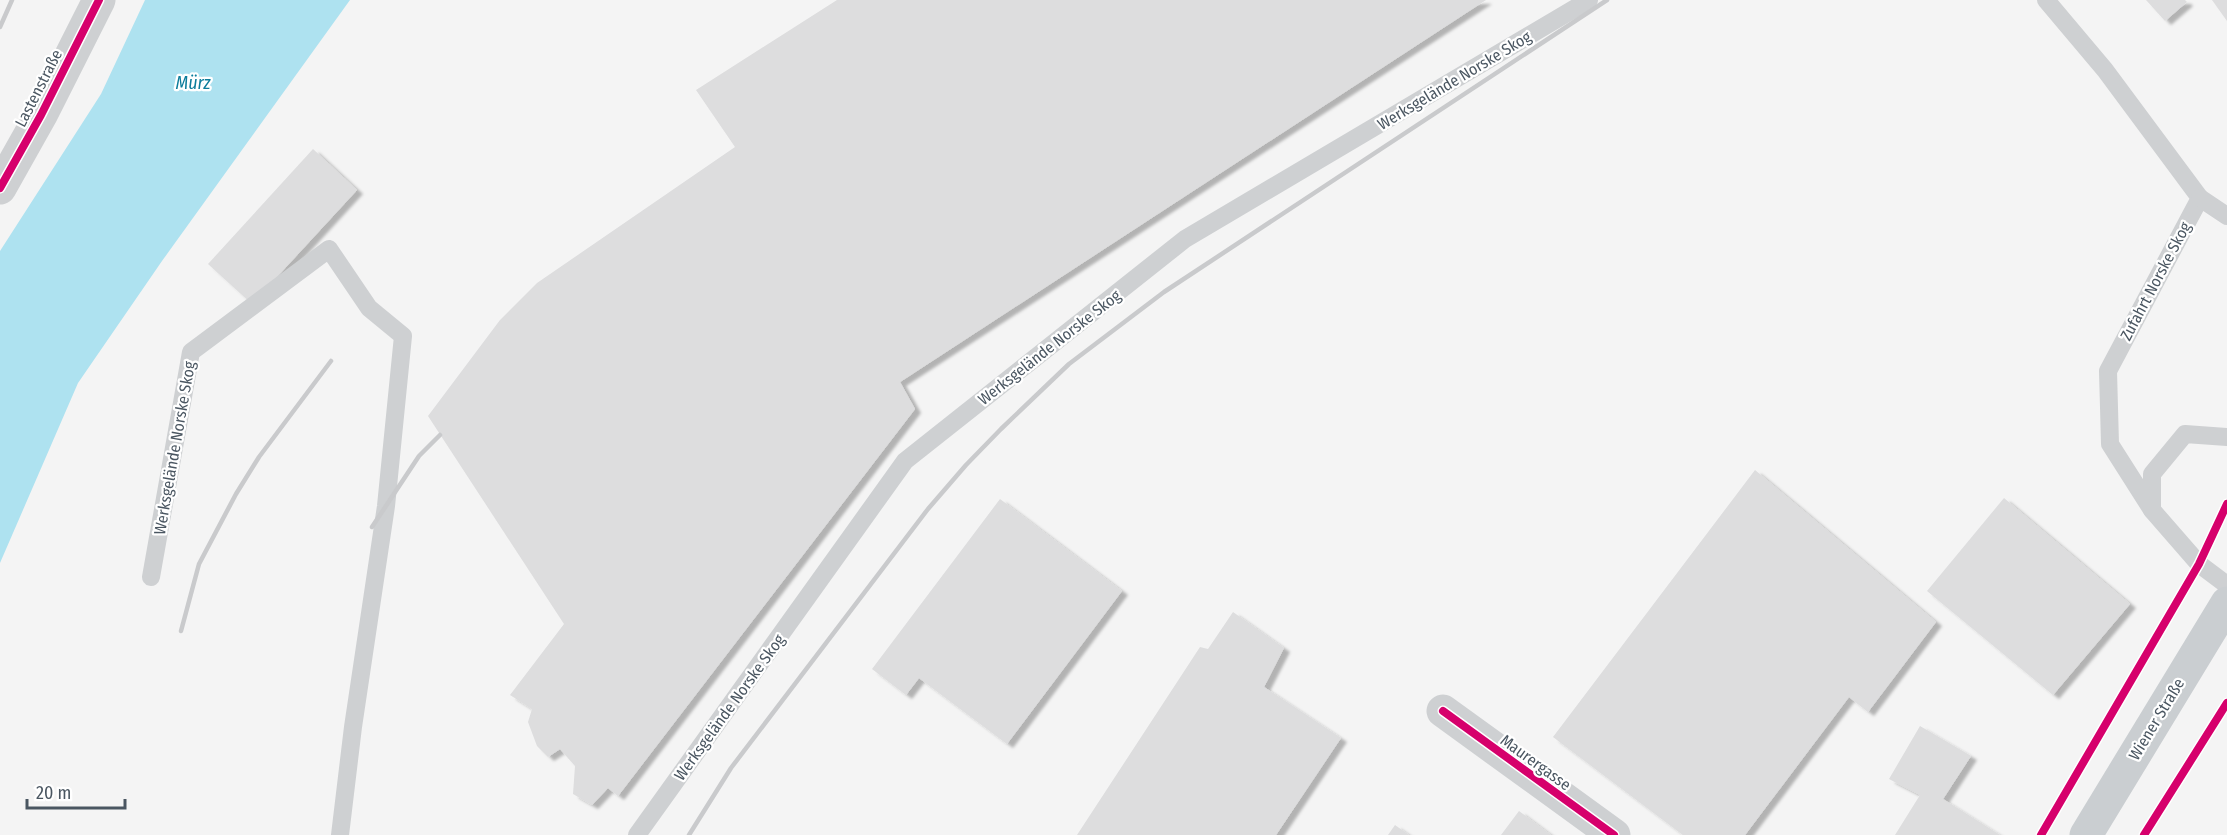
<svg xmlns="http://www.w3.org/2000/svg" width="2227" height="835" font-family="'Fira Sans Condensed',sans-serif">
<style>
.water{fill:#aee2f0}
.building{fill:#ddddde;filter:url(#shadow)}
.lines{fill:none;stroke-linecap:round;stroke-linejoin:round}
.service{stroke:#ced0d2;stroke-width:18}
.minor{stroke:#ced0d2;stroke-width:33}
.primary{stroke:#caced1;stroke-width:33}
.rail{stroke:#c9cacc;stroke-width:4.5}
.cycleway-casing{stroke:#fff;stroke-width:11}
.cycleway{stroke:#d6006c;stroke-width:8}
.labels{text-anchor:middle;stroke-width:4.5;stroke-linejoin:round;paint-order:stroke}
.street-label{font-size:16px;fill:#4a5661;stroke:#fff}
.water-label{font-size:18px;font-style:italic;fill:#0c7c9b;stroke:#fff}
</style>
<defs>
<filter id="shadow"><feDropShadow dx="6" dy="4" stdDeviation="1.5" flood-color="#0004"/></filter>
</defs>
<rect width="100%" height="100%" fill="#f4f4f4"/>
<path class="water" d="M145,0H350L162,261L78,383L0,563V251L101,94Z"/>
<g class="building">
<path d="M837,0H1486L900,382L915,409L618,796L608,788L592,805L573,794L575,766L560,749L548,757L537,746L528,722L532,709L510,695L564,624L428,416L500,320L537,283L735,147L696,90Z"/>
<path d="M2146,0H2185L2187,2L2165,21Z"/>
<path d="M2212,0H2227V21Z"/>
<path d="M313,149L357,190L252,304L208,264Z"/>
<path d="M1755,470L1936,622L1868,712L1849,697L1745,835H1683L1553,737Z"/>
<path d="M2004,498L2130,604L2053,695L1927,591Z"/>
<path d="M1000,499L1122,591L1007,744L919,678L906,695L872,669Z"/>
<path d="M1233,612L1284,648L1264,687L1341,738L1276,835H1077L1200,647L1208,649Z"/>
<path d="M1920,726L1971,756L1943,799L2000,835H1895L1920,795L1889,779Z"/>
<path d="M1519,811L1551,835H1501Z"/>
<path d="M1395,825L1409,835H1388Z"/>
</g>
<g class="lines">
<g class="service">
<path d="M2046,0L2105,70L2200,198L2108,371L2110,444L2152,510"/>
<path d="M2200,198L2227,216"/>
<path d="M2227,437L2185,434L2152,474V510L2199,564L2227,585"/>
<path d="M151,577L191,352L329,249L369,308L403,336L386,506L353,727L340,835"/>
<path d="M637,835L905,461L1185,239L1589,0"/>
</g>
<g class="minor">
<path d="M0,188L41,115L99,0"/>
<path d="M1443,711L1614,835"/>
</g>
<path class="primary" d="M2086,835L2227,603"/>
<g class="rail">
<path d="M0,27L12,0"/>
<path d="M372,527L419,456L440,435"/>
<path d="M181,631L199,564L236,494L259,457L331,361"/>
<path d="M689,835L731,768L928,509L966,465L1001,429L1069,364L1164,292L1607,0"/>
</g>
<defs>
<g id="cycleway">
<path d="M0,188L41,115L99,0"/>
<path d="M1443,711L1614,835"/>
<path d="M2041,835L2199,564L2227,504"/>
<path d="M2144,835L2227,703"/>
</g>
</defs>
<use href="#cycleway" class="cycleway-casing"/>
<use href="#cycleway" class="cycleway"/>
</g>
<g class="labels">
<g class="street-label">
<text transform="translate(1454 80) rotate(-31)" y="6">Werksgelände Norske Skog</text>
<text transform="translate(38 88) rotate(-63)" y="6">Lastenstraße</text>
<text transform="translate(2155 281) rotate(-62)" y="6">Zufahrt Norske Skog</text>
<text transform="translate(1049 347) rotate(-38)" y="6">Werksgelände Norske Skog</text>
<text transform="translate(174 448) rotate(-80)" y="6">Werksgelände Norske Skog</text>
<text transform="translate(729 707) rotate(-54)" y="6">Werksgelände Norske Skog</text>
<text transform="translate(2156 719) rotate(-59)" y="6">Wiener Straße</text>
<text transform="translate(1536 762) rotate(36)" y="6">Maurergasse</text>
</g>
<g class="water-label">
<text x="193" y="89">Mürz</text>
</g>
</g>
<path d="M27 799v9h98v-9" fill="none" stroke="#4a5661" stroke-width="3"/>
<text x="36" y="799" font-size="18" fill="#4a5661" stroke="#ffffff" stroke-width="4.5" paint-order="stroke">20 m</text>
</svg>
